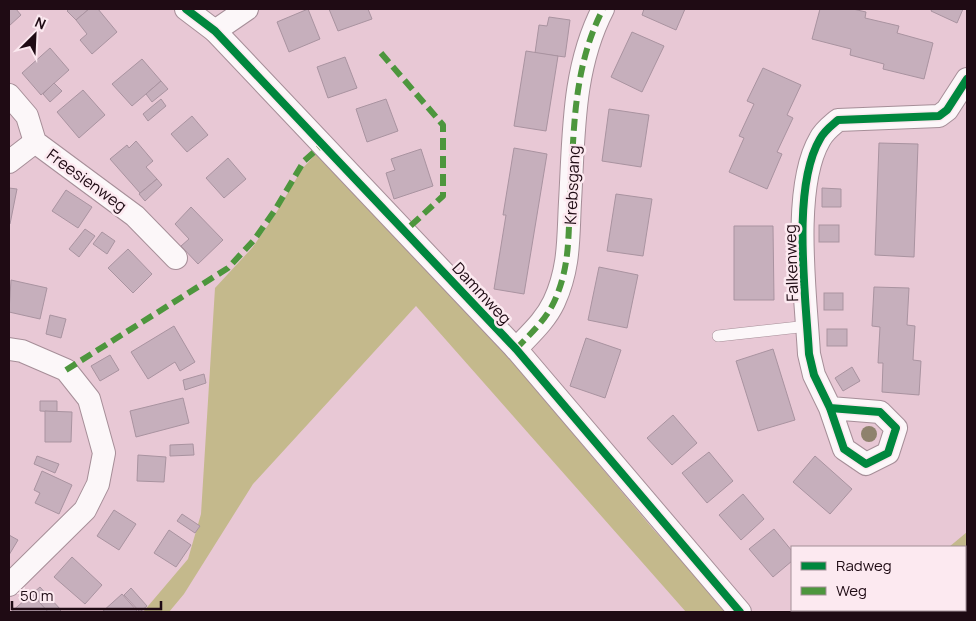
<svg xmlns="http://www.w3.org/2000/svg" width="976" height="621" font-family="Manrope,sans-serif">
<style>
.green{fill:#c4b98c}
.building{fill:#c6afbc;stroke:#a993a0}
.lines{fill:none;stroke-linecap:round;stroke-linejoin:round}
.service-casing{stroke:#a68e98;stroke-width:12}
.minor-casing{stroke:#a68e98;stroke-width:24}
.service{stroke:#fcf7f9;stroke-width:11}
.minor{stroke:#fcf7f9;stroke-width:22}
.quiet{stroke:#4d963d;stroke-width:6;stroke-dasharray:12 6;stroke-linecap:butt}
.cycleway-casing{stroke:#fce9f0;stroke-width:11}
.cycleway{stroke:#00873e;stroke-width:8}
.tree{fill:#8e826d}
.labels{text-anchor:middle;stroke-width:5;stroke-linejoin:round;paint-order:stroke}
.street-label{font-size:16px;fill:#1f0b14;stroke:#fce9f0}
</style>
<rect width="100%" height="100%" fill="#e8c8d5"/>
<g class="green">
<path d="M316,154L501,348L653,529L728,612H686L416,306L253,484L184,594L169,612H143L188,559L201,514L215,288L252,248L273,218L302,169Z"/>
<path d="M967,532V612H816L822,610H965V547H949Z"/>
</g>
<g class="building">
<path d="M9,9H16L21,15L9,26Z"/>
<path d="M69,9H89L76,20L67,11Z"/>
<path d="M89,9H98L117,32L92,54L80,40L87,34L76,20Z"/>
<path d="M308,9L320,39L289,52L277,22Z"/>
<path d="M329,9H368L372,19L338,31Z"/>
<path d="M644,9H685L676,30L642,15Z"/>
<path d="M820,9H853L866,12L865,18L899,26L897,33L933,43L924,79L883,69L884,64L850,55L851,49L812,39Z"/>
<path d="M932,9H963L957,23L931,11Z"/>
<path d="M549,17L570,20L565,57L535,53L539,25L547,26Z"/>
<path d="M632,32L664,46L642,92L611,77Z"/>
<path d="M50,48L69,70L41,95L22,73Z"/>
<path d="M526,51L558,56L546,131L514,126Z"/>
<path d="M345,57L357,88L328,98L317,67Z"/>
<path d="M142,59L161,81L132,106L112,84Z"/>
<path d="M763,68L801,85L787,115L793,118L777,152L782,154L767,189L729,172L744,138L739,136L754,104L747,101Z"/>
<path d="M161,81L168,89L152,102L146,94Z"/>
<path d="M54,83L62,91L50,102L43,94Z"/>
<path d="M83,90L105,115L79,138L57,112Z"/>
<path d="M161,99L166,106L148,121L143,114Z"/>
<path d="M386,99L398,131L367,142L356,109Z"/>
<path d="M609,109L649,115L641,167L602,161Z"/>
<path d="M192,116L208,135L187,152L171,134Z"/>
<path d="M136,141L153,161L146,167L157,179L140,193L110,159L127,145L129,148Z"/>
<path d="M879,143L918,144L914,257L875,255Z"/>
<path d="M514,148L547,154L524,294L494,289L506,215H503Z"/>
<path d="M421,149L433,186L394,199L386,173L395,170L391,159Z"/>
<path d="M228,158L246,179L224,198L206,178Z"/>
<path d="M157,179L162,185L145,201L139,194Z"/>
<path d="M9,188L17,189L10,224H9Z"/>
<path d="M822,188L841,189V207H822Z"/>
<path d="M66,190L92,207L78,228L52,211Z"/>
<path d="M616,194L652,199L643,256L607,251Z"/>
<path d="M191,207L223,240L198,264L181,246L189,239L175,224Z"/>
<rect x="819" y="225" width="20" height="17"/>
<path d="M734,226H773L774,300H734Z"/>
<path d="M85,229L95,236L79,257L69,249Z"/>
<path d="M102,232L115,241L107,254L93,244Z"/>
<path d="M128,249L152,274L133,293L108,268Z"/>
<path d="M599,267L638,275L627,328L588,320Z"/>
<path d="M11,280L47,288L40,319L9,312Z"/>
<path d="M874,287L909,288L907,325L915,326L913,360L921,361L919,395L882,392L883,363H878L880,327L872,326Z"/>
<rect x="824" y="293" width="19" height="17"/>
<path d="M50,315L66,319L61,338L46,334Z"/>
<path d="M174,326L195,362L180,371L175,362L148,379L131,352Z"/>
<rect x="827" y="329" width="20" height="17"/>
<path d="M586,338L621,350L605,398L570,386Z"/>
<path d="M773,349L795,420L758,431L736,361Z"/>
<path d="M110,355L119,370L100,381L91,366Z"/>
<path d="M852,367L860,381L843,391L835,378Z"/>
<path d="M204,374L206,383L185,390L183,380Z"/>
<path d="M183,398L189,423L136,437L130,411Z"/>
<path d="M40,401H57V412L40,411Z"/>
<path d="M45,411L72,412L71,442H45Z"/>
<path d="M673,415L697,443L672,465L647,438Z"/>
<path d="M193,444L194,455L170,456V445Z"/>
<path d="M709,452L733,481L707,503L682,473Z"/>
<path d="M138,455L166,457L164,482L137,481Z"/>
<path d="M37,456L59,464L55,473L34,464Z"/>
<path d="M815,456L852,489L830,514L793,482Z"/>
<path d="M42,471L72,485L59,514L35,503L40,493L34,490Z"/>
<path d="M743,494L764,519L741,540L719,515Z"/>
<path d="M114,510L136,524L119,550L97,536Z"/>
<path d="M182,514L200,526L195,533L177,521Z"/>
<path d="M774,529L792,551V561L773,577L749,549Z"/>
<path d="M169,530L191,545L176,567L154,553Z"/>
<path d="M9,535L18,540L9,555Z"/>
<path d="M72,557L102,585L85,604L54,577Z"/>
<path d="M40,587L61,610L59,612H48L32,594Z"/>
<path d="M131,588L147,606L140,612L124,595Z"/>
<path d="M32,594L48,612H11Z"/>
<path d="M122,594L138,612H102Z"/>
</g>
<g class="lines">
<defs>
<path id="service" d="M718,336L808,326"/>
<g id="minor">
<path d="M186,9L215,31L516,349L740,612"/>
<path d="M215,31L247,9"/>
<path d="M9,95L27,116L35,142L135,216L176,258"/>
<path d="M9,162L35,142"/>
<path d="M9,349L22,351L66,370L89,399L104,453L98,484L85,510L9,585"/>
<path d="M516,349C530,334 545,321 554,302C570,267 568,238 570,202C574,135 572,69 603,9"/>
<path d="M830,408L880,412L896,428L888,453L866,464L844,449L830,408L814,375L809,354C806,298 791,188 820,139C824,131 831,126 838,120L939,116L947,110L967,79"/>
</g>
</defs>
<use href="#service" class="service-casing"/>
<use href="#minor" class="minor-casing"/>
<use href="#service" class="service"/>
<use href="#minor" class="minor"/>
<g class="quiet">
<path d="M381,53L443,125V196L405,231"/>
<path d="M516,349C530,334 545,321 554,302C570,267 568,238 570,202C574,135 572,69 603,9"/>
<path d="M66,370L228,268L254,240L275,210L304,161L322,145"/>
</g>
<defs>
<g id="cycleway">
<path d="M186,9L215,31L516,349L740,612"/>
<path d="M830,408L880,412L896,428L888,453L866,464L844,449L830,408L814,375L809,354C806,298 791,188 820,139C824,131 831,126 838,120L939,116L947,110L967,79"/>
</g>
</defs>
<use href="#cycleway" class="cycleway-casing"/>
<use href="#cycleway" class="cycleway"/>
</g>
<circle class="tree" cx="869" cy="434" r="8"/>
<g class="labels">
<g class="street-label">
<text transform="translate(87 180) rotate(36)" y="6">Freesienweg</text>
<text transform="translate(572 185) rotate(-87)" y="6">Krebsgang</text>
<text transform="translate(791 263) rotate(-92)" y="6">Falkenweg</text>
<text transform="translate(482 293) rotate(47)" y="6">Dammweg</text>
</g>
</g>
<rect width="976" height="621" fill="none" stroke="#1f0b14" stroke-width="20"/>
<rect x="791" y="546" width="175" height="65" fill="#fce9f0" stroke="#a49098"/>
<rect x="801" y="562" width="25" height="8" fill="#00873e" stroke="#a49098"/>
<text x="836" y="571" font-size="15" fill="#1f0b14">Radweg</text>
<rect x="801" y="587" width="25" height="8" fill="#4d963d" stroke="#a49098"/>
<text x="836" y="596" font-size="15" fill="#1f0b14">Weg</text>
<g transform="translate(35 35) rotate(24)" stroke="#fce9f0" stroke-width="4" paint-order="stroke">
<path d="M0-4L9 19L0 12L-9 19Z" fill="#1f0b14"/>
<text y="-8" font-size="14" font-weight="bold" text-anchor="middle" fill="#1f0b14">N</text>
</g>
<path d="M12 601v8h149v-8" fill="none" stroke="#1f0b14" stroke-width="2.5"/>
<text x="20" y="601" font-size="15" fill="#1f0b14" stroke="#fce9f0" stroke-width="4" paint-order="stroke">50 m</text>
</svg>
